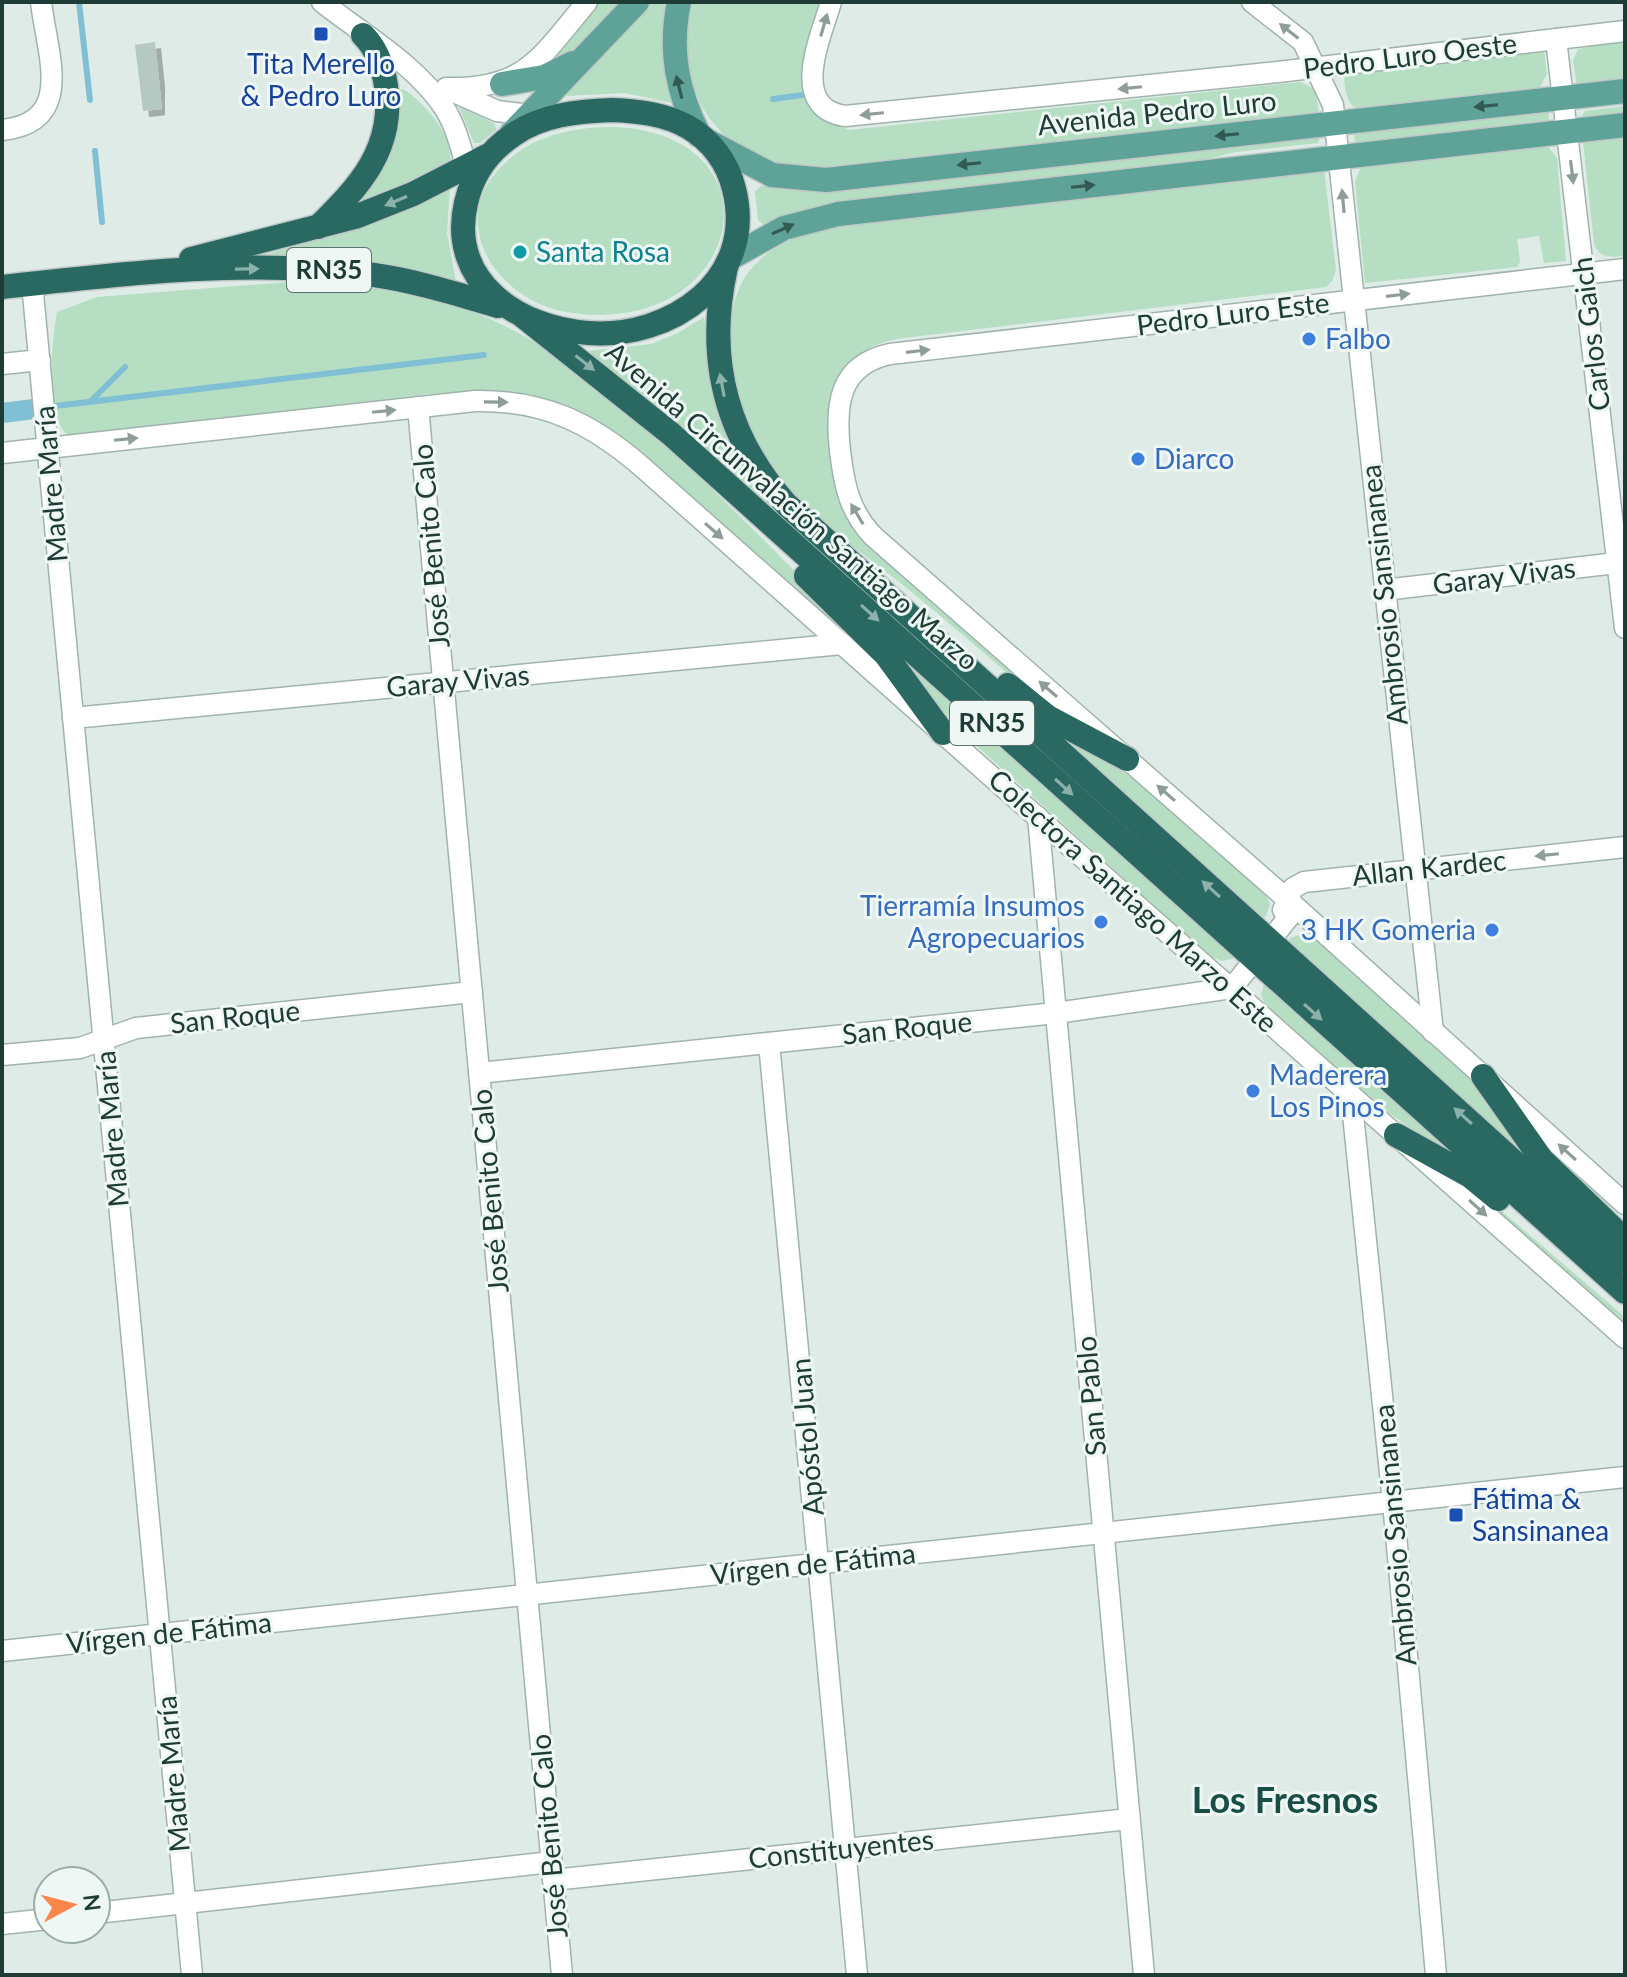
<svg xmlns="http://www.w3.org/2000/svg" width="1627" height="1977" font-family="Lato,sans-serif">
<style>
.green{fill:#b5dec3}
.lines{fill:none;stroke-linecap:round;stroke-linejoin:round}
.stream{stroke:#81c0d4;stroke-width:6}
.canal{stroke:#81c0d4;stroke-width:20}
.building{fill:#b6c8c2;filter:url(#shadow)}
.minor-casing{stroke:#a1b3ae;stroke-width:23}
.major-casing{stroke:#c0c8c7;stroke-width:27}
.highway-casing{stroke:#c0c8c7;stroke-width:27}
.minor{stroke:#fff;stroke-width:20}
.major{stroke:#5fa398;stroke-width:24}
.highway{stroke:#296961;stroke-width:24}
.oneway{fill:#8e9d9a}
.oneway2{fill:#325a53}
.oneway3{fill:#8cb0aa}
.transit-dot{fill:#1a4fb4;stroke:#eef7f4;stroke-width:3}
.culture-dot{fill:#0f9aa8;stroke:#eef7f4;stroke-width:3}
.shop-dot{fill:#3f7fe0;stroke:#eef7f4;stroke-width:3}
.labels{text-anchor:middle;stroke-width:6;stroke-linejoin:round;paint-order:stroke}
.shield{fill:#eef7f4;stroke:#5c736f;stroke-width:2}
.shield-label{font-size:26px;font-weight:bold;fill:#1e3b36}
.street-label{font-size:28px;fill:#1e3b36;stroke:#eef7f4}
.transit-label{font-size:28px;fill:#164399;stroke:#eef7f4}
.culture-label{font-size:28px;fill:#0d838f;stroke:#eef7f4;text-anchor:start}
.shop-label{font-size:28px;fill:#366cbe;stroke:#eef7f4;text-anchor:start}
.district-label{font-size:36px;font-weight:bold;fill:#194e46;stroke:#eef7f4}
</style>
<defs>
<filter id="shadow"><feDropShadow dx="6" dy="6" stdDeviation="0" flood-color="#0004"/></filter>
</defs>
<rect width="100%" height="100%" fill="#deebe6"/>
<g class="green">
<path d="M596,2H624L582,48L546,64Z"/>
<path d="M650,2H669L673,103L624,93L565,96V92L630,27Z"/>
<path d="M688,2H822V118L849,130L1300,82L1315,89L1319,112L828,170C812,168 793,169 778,165C702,142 675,74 688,2Z"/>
<path d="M1625,40V82L1577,85L1573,61L1578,49Z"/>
<path d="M1544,50L1547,74L1539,89L1360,110C1345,104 1345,89 1344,74Z"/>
<path d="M403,89C425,103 454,136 450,163L424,178L360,202L398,90Z"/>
<path d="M458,104L495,124L496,130L480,143H474Z"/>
<path d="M1625,106V116L1583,118L1582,116L1585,111Z"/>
<path d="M1548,110L1549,122L1355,144L1354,131Z"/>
<path d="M615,127C785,135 744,336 573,313C490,302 438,210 517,153C546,132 581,127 615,127Z"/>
<path d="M1625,134V256C1611,257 1600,259 1594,244L1583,142Z"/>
<path d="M1321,135L1318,143L1236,152L1195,162L826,205L764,225L758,220L755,191L761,186L800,189Z"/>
<path d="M1546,144L1557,158L1566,261L1544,263L1539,236L1517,239L1520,262L1517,267L1365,283L1355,182L1361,166Z"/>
<path d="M1324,169L1336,270L1332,281L1326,287L896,339C828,355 824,401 832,461C835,482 837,503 848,522L1059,712L1056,715C1007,673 958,630 908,589C859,549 778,498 751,439C736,407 730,366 731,331C732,265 773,243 829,226Z"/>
<path d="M450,186L447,233L456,282L341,259L258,257L331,235Z"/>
<path d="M302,281C366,286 432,294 492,320C540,341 578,373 618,405C712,483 795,573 882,659L879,662L648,458L599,421L525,394H429L74,438C43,430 52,339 57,312L97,297Z"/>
<path d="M704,317L718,416L740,465L771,506L588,351L651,344L678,333Z"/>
<path d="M895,651L1236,955L1235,958L1222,961L1210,956L968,738L892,653Z"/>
<path d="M1054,727L1146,787L1265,893L1270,904L1266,916L1263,918L1052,730Z"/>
<path d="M1302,934L1314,938L1472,1080L1525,1157L1289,944L1290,938Z"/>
<path d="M1265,981L1484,1176L1390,1114L1265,1005L1261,994Z"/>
<path d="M1476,1189L1625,1317V1327L1473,1192Z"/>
</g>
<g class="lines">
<g class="stream">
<path d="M79,2L90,100"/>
<path d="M773,99L810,94"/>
<path d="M95,151L102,222"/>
<path d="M91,401L125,367"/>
<path d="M55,406L484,355"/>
</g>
<path class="canal" d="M2,413L34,409"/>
</g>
<path class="building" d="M155,42L162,109L143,111L135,45Z"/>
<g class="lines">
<defs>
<g id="minor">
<path d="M322,2C362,34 417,65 445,109C458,130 463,156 470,180"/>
<path d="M831,2C821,37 788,107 845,116L1278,72L1625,31"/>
<path d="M1252,2L1303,42L1333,105L1433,1032"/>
<path d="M1556,39L1625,628"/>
<path d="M446,88C525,90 540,58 587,2"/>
<path d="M452,91L497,111L539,116"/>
<path d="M2,130C76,122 47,55 41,2"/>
<path d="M1625,269L890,354C838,365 835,406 840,451C844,484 849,511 873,536L1288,900L1625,1204"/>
<path d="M32,283L192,1975"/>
<path d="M2,364L40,360"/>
<path d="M418,407L562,1975"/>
<path d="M2,453L475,401C543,400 590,422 641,466L1625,1338"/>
<path d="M1384,590L1625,562"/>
<path d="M73,718L842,644"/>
<path d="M1038,817L1144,1975"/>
<path d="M1283,910L1293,888L1304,882L1625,847"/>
<path d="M769,1043L857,1975"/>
<path d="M2,1055L80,1048L136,1028L472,992"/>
<path d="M479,1073L1056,1013L1232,988L1296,908"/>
<path d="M1351,1095L1393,1502L1436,1975"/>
<path d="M2,1651L1625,1477"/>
<path d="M553,1880L1129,1819"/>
<path d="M96,1913L551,1862"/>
<path d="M2,1924L48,1919"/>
</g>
<g id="major">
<path d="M679,2C669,50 677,92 699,135"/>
<path d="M502,84L544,77L573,63"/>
<path d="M512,133L637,2"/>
<path d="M707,141L772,175L826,180L1625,91"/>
<path d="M732,257L784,228L838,214L1625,125"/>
</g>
<g id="highway">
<path d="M612,110C638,111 665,114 688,127C711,140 728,163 734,189C757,280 671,339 588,333C517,328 448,281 466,203C472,175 489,151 513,135C541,115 578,111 612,110Z"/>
<path d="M318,227C360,186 395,148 386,86C383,66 377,49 363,35"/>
<path d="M191,259L355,217L413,194L487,156"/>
<path d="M726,267C706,356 725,436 786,504L1625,1262"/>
<path d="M2,287C125,273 251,258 374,275C416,281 457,294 498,306"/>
<path d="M523,316L671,434L1625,1292"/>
<path d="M806,576L886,655L943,733"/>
<path d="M1008,685L1048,717L1127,759"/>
<path d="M1483,1076L1542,1160L1625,1240"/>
<path d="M1396,1135L1470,1176L1498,1199"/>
</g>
</defs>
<use href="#minor" class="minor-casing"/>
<use href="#major" class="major-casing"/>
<use href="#highway" class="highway-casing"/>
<use href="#minor" class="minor"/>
<use href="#major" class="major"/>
<use href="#highway" class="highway"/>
</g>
<defs><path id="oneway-solid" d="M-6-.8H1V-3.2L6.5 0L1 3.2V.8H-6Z" transform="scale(2)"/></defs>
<g class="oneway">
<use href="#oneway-solid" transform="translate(824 25) rotate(-74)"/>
<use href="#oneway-solid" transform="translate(1289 31) rotate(-142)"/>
<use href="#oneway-solid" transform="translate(1130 88) rotate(174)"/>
<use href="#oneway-solid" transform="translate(872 114) rotate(174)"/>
<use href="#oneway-solid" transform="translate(1572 172) rotate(83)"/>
<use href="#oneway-solid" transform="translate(1343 201) rotate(-95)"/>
<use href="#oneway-solid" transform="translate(1398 295) rotate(-7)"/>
<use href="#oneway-solid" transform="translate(918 351) rotate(-7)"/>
<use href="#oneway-solid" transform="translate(496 402) rotate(1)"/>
<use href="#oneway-solid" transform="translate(384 411) rotate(-6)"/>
<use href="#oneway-solid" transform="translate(126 439) rotate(-6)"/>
<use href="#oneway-solid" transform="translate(857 514) rotate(-121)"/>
<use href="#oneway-solid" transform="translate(714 531) rotate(41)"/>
<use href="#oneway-solid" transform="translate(1048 689) rotate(-139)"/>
<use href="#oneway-solid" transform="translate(1166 793) rotate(-139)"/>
<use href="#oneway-solid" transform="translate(1547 855) rotate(174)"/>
<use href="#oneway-solid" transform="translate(1567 1152) rotate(-138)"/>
<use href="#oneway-solid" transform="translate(1478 1208) rotate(42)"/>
</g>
<g class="oneway2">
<use href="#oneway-solid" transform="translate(679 87) rotate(-104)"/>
<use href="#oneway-solid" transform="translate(1486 106) rotate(174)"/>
<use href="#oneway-solid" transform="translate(1227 135) rotate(174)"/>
<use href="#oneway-solid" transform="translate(969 164) rotate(174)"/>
<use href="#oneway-solid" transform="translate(1083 186) rotate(-6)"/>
<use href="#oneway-solid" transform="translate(783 229) rotate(-24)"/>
</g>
<g class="oneway3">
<use href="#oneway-solid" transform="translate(396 201) rotate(157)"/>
<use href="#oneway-solid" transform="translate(247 269) rotate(-1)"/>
<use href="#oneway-solid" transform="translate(585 363) rotate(38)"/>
<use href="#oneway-solid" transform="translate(722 385) rotate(-101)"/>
<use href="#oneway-solid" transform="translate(870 613) rotate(42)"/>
<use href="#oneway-solid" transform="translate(1064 787) rotate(42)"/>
<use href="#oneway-solid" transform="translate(1211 889) rotate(-138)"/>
<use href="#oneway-solid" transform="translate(1313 1012) rotate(42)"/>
<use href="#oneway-solid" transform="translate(1463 1116) rotate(-138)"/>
</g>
<g class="transit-dot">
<rect x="313" y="26" width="16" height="16" rx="4"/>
<rect x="1448" y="1507" width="16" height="16" rx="4"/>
</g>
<circle class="culture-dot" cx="520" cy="252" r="8"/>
<g class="shop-dot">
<circle cx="1309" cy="339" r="8"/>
<circle cx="1138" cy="459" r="8"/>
<circle cx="1101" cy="922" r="8"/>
<circle cx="1492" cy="930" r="8"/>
<circle cx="1253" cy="1091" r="8"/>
</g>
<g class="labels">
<g class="shield">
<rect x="287" y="248" width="84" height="44" rx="6"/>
<rect x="950" y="701" width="84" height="44" rx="6"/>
</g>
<g class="shield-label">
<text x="329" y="279">RN35</text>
<text x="992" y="732">RN35</text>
</g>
<g class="street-label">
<text transform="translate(1410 56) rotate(-7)" y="10">Pedro Luro Oeste</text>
<text transform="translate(1157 113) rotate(-6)" y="10">Avenida Pedro Luro</text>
<text transform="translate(1233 314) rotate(-7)" y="10">Pedro Luro Este</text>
<text transform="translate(1591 334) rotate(-97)" y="10">Carlos Gaich</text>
<text transform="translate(51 484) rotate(-95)" y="10">Madre María</text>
<text transform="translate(792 506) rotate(41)" y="10">Avenida Circunvalación Santiago Marzo</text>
<text transform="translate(431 546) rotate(-95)" y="10">José Benito Calo</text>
<text transform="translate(1504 576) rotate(-7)" y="10">Garay Vivas</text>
<text transform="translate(1384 595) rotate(-96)" y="10">Ambrosio Sansinanea</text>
<text transform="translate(458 681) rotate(-5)" y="10">Garay Vivas</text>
<text transform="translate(1429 868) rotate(-6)" y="10">Allan Kardec</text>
<text transform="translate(1133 901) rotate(42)" y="10">Colectora Santiago Marzo Este</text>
<text transform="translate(235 1017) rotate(-6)" y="10">San Roque</text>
<text transform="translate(907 1028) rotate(-6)" y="10">San Roque</text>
<text transform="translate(112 1129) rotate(-95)" y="10">Madre María</text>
<text transform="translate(490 1191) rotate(-95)" y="10">José Benito Calo</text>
<text transform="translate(1091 1396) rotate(-95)" y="10">San Pablo</text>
<text transform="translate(807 1437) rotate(-95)" y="10">Apóstol Juan</text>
<text transform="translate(1395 1535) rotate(-95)" y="10">Ambrosio Sansinanea</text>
<text transform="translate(813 1564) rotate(-6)" y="10">Vírgen de Fátima</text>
<text transform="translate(169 1633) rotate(-6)" y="10">Vírgen de Fátima</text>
<text transform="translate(173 1774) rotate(-95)" y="10">Madre María</text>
<text transform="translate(549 1836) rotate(-95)" y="10">José Benito Calo</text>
<text transform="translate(841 1849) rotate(-6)" y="10">Constituyentes</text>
</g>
<g class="transit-label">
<text x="321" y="74">Tita Merello<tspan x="321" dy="32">&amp; Pedro Luro</tspan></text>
<text x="1472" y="1509" text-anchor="start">Fátima &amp;<tspan x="1472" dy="32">Sansinanea</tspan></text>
</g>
<g class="culture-label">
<text x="536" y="262">Santa Rosa</text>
</g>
<g class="shop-label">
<text x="1325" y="349">Falbo</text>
<text x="1154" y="469">Diarco</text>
<text x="1085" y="916" text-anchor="end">Tierramía Insumos<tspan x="1085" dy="32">Agropecuarios</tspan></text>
<text x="1476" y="940" text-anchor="end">3 HK Gomeria</text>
<text x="1269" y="1085">Maderera<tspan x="1269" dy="32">Los Pinos</tspan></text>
</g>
<g class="district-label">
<text x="1285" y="1813">Los Fresnos</text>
</g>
</g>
<rect width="1627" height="1977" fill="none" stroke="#1e3b36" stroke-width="8"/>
<g transform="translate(72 1905) rotate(83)"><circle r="38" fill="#eef7f4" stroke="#9baca8" stroke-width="2"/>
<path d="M0-6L14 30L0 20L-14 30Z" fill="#fb864c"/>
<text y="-12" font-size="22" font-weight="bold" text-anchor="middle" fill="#1e3b36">N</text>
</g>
</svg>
